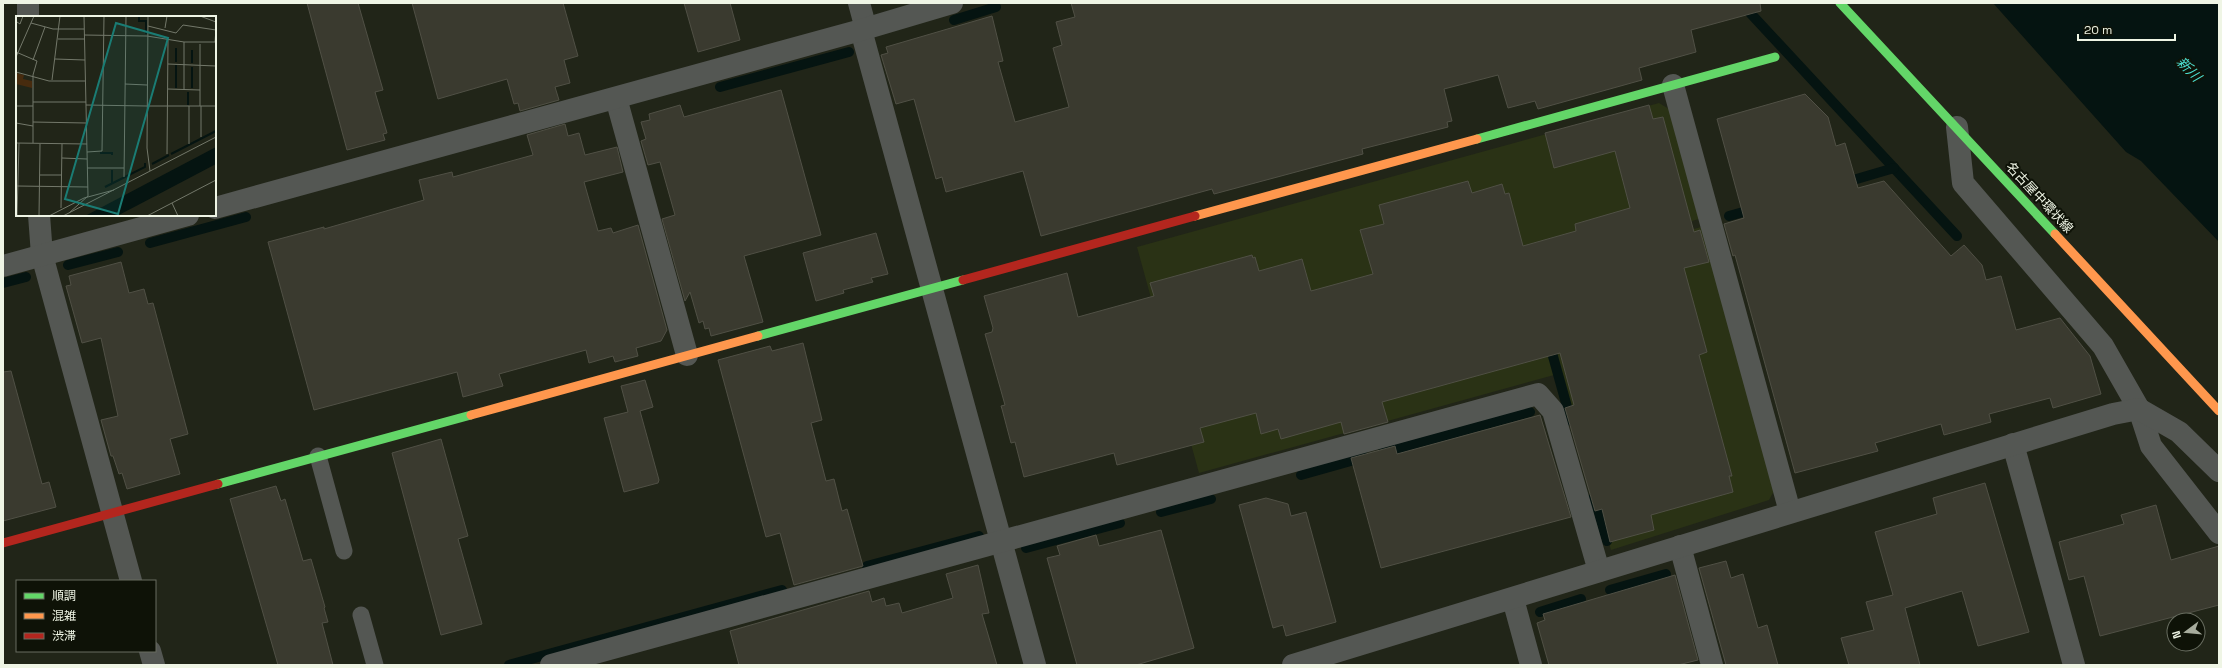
<svg xmlns="http://www.w3.org/2000/svg" width="2222" height="668" font-family="'Space Grotesk','Noto Sans JP',sans-serif">
<style>
.built{fill:#2a3215}
.water{fill:#051411}
.lines{fill:none;stroke-linecap:round;stroke-linejoin:round}
.stream{stroke:#051411;stroke-width:10}
.building{fill:#3a3a2f;stroke:#505045}
.lane{stroke:#545753;stroke-width:17}
.street{stroke:#545753;stroke-width:22}
.fast{stroke:#63d668;stroke-width:9}
.slow{stroke:#ff974d;stroke-width:9}
.jam{stroke:#b3261e;stroke-width:9}
.labels{text-anchor:middle;stroke-width:4;stroke-linejoin:round;paint-order:stroke}
.street-label{font-size:13px;fill:#eff5e5;stroke:#0e1207}
.water-label{font-size:14px;font-style:italic;fill:#4bddcf;stroke:#0e1207}
.inset-river{fill:none;stroke:#051411;stroke-width:2}
.inset-road{fill:none;stroke:#73786a;stroke-width:1}
.view{fill:#1a7c74;fill-opacity:0.15;stroke:#1a7c74;stroke-width:2}
.inset-edge{fill:none;stroke:#eff5e5;stroke-width:2}
</style>
<rect width="100%" height="100%" fill="#212518"/>
<g class="built">
<path d="M1659,103L1669,109L1699,219L1524,267L1554,375L1199,473L1137,247Z"/>
<path d="M1701,227L1775,489L1769,500L1611,550L1534,275Z"/>
</g>
<path class="water" d="M1993,3H2219V242L2141,161L2126,152Z"/>
<g class="lines">
<g class="stream">
<path d="M1741,3L1957,236"/>
<path d="M954,20L996,7"/>
<path d="M720,87L849,52"/>
<path d="M1843,183L1894,168"/>
<path d="M1729,216L1754,209"/>
<path d="M150,243L246,217"/>
<path d="M68,265L118,252"/>
<path d="M3,283L26,277"/>
<path d="M1549,342L1571,421"/>
<path d="M1382,453L1530,412"/>
<path d="M1301,475L1365,457"/>
<path d="M1594,497L1607,541"/>
<path d="M1161,512L1211,499"/>
<path d="M1026,548L1120,523"/>
<path d="M867,566L979,536"/>
<path d="M1610,590L1666,574"/>
<path d="M1540,612L1581,599"/>
<path d="M509,665L782,590"/>
</g>
</g>
<g class="building">
<path d="M307,3H358L383,90L375,92L387,133L383,134L385,140L347,150Z"/>
<path d="M412,3H563L578,56L564,60L570,83L555,87L559,100L520,111L518,103L514,104L507,79L438,99Z"/>
<path d="M684,3H730L740,40L698,52Z"/>
<path d="M1071,3H1760L1761,11L1691,30L1696,52L1639,68L1642,80L1538,109L1535,101L1508,108L1498,75L1444,89L1452,121L1447,122L1448,127L1362,149L1363,154L1214,194L1212,189L1041,236L1023,171L946,192L942,177L936,179L914,99L896,104L881,55L888,53L886,47L992,16L1003,61L998,62L1015,122L1069,107L1053,48L1062,45L1056,22L1075,17Z"/>
<path d="M781,90L821,235L744,256L763,322L711,336L709,328L705,329L703,321L699,323L690,292L685,301L662,219L675,215L660,162L648,165L641,141L646,139L641,122L650,120L649,114L680,105L684,117Z"/>
<path d="M1805,94L1828,117L1836,146L1845,143L1858,188L1884,181L1951,256L1964,245L1982,265L1986,280L2001,276L2016,330L2060,318L2090,356L2101,394L2053,408L2050,398L1989,414L1991,422L1944,435L1941,424L1875,443L1878,451L1795,473L1735,255L1733,256L1724,224L1744,218L1717,119Z"/>
<path d="M1649,105L1653,119L1663,117L1694,232L1700,230L1709,262L1684,268L1707,352L1699,355L1732,476H1729L1733,492L1651,515L1654,530L1610,542L1602,509L1595,511L1565,408L1574,405L1560,353L1382,402L1388,422L1344,434L1341,422L1281,439L1278,429L1261,434L1256,413L1200,428L1204,442L1117,465L1114,453L1024,477L1015,442L1011,443L1002,409L1001,406L1005,405L985,334L992,332L993,328L984,296L1067,273L1078,317L1154,296L1150,283L1252,255L1253,258L1255,257L1259,271L1302,259L1311,291L1373,274L1360,230L1384,224L1379,205L1468,181L1472,193L1502,184L1505,194L1509,193L1523,246L1576,231L1575,224L1630,208L1615,151L1554,168L1545,133Z"/>
<path d="M565,124L568,136L579,133L585,155L617,147L623,172L584,182L598,231L611,228L613,233L638,225L667,330L661,341L636,348L638,356L615,362L613,356L589,363L586,350L499,374L503,386L463,397L457,372L314,410L268,242L324,227V229L424,200L419,180L452,172L453,177L533,155L527,135Z"/>
<path d="M876,233L888,274L871,278L873,282L843,290L844,293L816,301L803,253Z"/>
<path d="M121,262L129,293L144,289L148,304L153,303L188,434L170,439L180,474L127,489L122,473L119,474L113,456H111L101,420L118,416L101,338L82,343L66,286L71,285L69,276Z"/>
<path d="M803,343L822,420L811,423L826,481L834,479L842,511L847,509L863,566L794,585L780,533L766,537L718,360L770,346L772,351Z"/>
<path d="M11,371L42,484L49,482L56,507L3,521V372Z"/>
<path d="M645,380L653,407L640,411L659,480L658,483L624,492L604,418L628,412L621,386Z"/>
<path d="M1540,415L1571,517L1381,568L1351,458L1395,446L1397,454Z"/>
<path d="M441,439L468,536L458,539L482,624L441,635L392,453Z"/>
<path d="M1985,483L2029,632L1978,646L1962,591L1905,608L1920,665H1849L1841,638L1874,630L1866,602L1893,595L1875,532L1937,514L1933,498Z"/>
<path d="M276,486L281,501L285,499L303,561L311,559L325,607L324,608L328,622L322,623L333,665H278L230,499Z"/>
<path d="M1266,498L1288,504L1291,516L1306,512L1336,622L1286,636L1283,625L1273,628L1239,505Z"/>
<path d="M2156,505L2171,560L2219,546V605L2100,636L2084,576L2069,580L2059,542L2124,524L2121,515Z"/>
<path d="M1161,530L1194,648L1136,665H1077L1047,558L1060,555L1057,546L1096,535L1099,546Z"/>
<path d="M1726,561L1731,578L1743,574L1758,628L1767,625L1778,665H1726L1699,568Z"/>
<path d="M978,565L989,613L982,614L997,665H739L730,631L869,591L872,602L884,598L886,606L899,603L902,613L953,598L946,574Z"/>
<path d="M1675,575L1698,660L1678,665H1549L1537,623L1545,620L1543,614Z"/>
</g>
<g class="lines">
<g class="lane">
<path d="M318,456L344,551"/>
<path d="M361,615L375,665"/>
</g>
<g class="street">
<path d="M28,3V17"/>
<path d="M859,3L866,29"/>
<path d="M861,30L1035,665"/>
<path d="M1673,85L1790,512"/>
<path d="M616,98L687,355"/>
<path d="M1957,127L1963,183L2103,346L2139,409L2151,446L2219,533"/>
<path d="M215,208L861,30L952,3"/>
<path d="M39,215L42,255L131,581"/>
<path d="M3,266L188,215"/>
<path d="M2013,444L2074,665"/>
<path d="M1680,546L1712,665"/>
<path d="M1513,599L1531,665"/>
<path d="M150,651L154,665"/>
<path d="M551,665L1538,394L1553,411L1599,571"/>
<path d="M1293,665L2113,414L2139,409L2179,432L2219,471"/>
</g>
<g class="fast">
<path d="M1840,3L2055,234"/>
<path d="M1477,139L1775,57"/>
<path d="M758,336L963,280"/>
<path d="M218,484L471,415"/>
</g>
<g class="slow">
<path d="M1195,216L1477,139"/>
<path d="M2055,234L2219,411"/>
<path d="M471,415L758,336"/>
</g>
<g class="jam">
<path d="M963,280L1195,216"/>
<path d="M3,543L218,484"/>
</g>
</g>
<g class="labels">
<g class="street-label">
<text transform="translate(2040 197) rotate(47)" y="5">名古屋中環状線</text>
</g>
<g class="water-label">
<text transform="translate(2189 69) rotate(46)" y="5">新川</text>
</g>
</g>
<g transform="translate(16 16)">
<rect width="200" height="200" fill="#212518"/>
<path d="M0,57L8,59L7,63L16,65V72L0,68Z" fill="#472b0e"/>
<path d="M200,131V148L124,188L101,200H69Z" fill="#051411"/>
<path class="inset-river" d="M123,0V5H130V18M160,46V32M176,47V34M160,72V49M176,72V51M172,89V76M84,137H96V139M155,138L200,115M136,148L153,139M96,154V167M89,171L129,151V147"/>
<path class="inset-road" d="M132,0L131,132L134,155M184,0L200,6M15,7L37,13H68M0,9L1,6L4,8L7,0M132,10L160,17L167,9L200,14M149,12L151,0M68,19L131,20L168,26H200M42,23H69M199,26L200,13M184,28V90M0,36L21,45L17,59V127M0,41L18,0M39,43L69,44M17,44L29,11M152,48L200,50M0,56L33,65H70M36,64L44,0M109,68L131,69M152,73L184,74M168,74V26M17,86H70M70,89L131,90M0,90H17M131,90H152M152,90H200M173,90V128M17,106L70,107M0,107L17,110M185,121V90M0,127L71,128M71,136L86,135L88,0M151,138L152,24M46,142L71,143M71,152H108M24,159H45M108,161L110,0M1,170L72,171M156,187L162,200M45,192L46,128M53,197L72,180L68,0M1,200L3,127M23,200L24,128M33,200L68,182L98,174M47,200L200,121M131,200L200,164"/>
<path class="view" d="M100,7L152,22L102,198L49,183Z"/>
<rect width="200" height="200" class="inset-edge"/>
</g>
<rect width="2222" height="668" fill="none" stroke="#eff5e5" stroke-width="8"/>
<rect x="16" y="580" width="140" height="72" fill="#0e1207" stroke="#686d60"/>
<rect x="24" y="593" width="20" height="6" fill="#63d668" stroke="#686d60"/>
<text x="52" y="600" font-size="12" fill="#eff5e5">順調</text>
<rect x="24" y="613" width="20" height="6" fill="#ff974d" stroke="#686d60"/>
<text x="52" y="620" font-size="12" fill="#eff5e5">混雑</text>
<rect x="24" y="633" width="20" height="6" fill="#b3261e" stroke="#686d60"/>
<text x="52" y="640" font-size="12" fill="#eff5e5">渋滞</text>
<g transform="translate(2186 632) rotate(254)"><circle r="19" fill="#0e1207" stroke="#686d60"/>
<path d="M0-3L7 15L0 10L-7 15Z" fill="#a7ac9d"/>
<text y="-6" font-size="11" font-weight="bold" text-anchor="middle" fill="#eff5e5">N</text>
</g>
<path d="M2078 34v6h97v-6" fill="none" stroke="#eff5e5" stroke-width="2"/>
<text x="2084" y="34" font-size="12" fill="#eff5e5" stroke="#0e1207" stroke-width="3" paint-order="stroke">20 m</text>
</svg>
